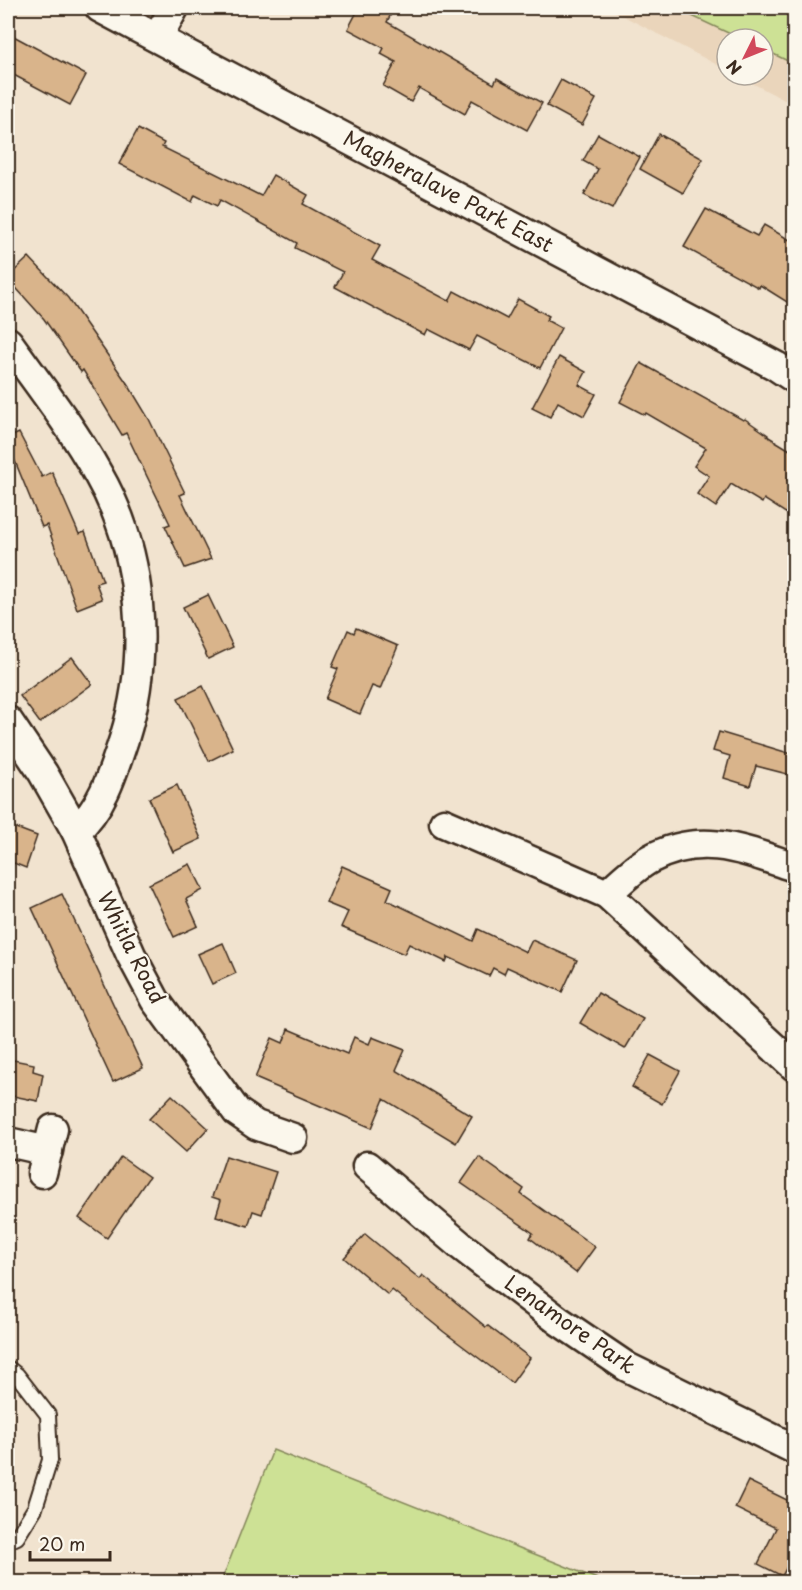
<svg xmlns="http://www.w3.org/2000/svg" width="802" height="1590" font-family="'Playpen Sans',sans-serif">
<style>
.built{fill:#ead5bb}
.green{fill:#cde195;stroke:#84865a;stroke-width:1.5}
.building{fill:#d9b48b;stroke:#3b2a1e;stroke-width:1.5}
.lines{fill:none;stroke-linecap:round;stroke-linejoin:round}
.lane-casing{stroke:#3b2a1e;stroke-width:18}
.street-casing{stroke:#3b2a1e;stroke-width:33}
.lane{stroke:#fbf7ec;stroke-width:14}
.street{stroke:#fbf7ec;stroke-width:28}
.labels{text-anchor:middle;stroke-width:4.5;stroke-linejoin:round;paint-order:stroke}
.street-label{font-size:21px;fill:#3b2a1e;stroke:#fbf7ec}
</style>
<rect width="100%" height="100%" fill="#f1e3cf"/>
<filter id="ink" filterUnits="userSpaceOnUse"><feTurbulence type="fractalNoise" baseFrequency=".0167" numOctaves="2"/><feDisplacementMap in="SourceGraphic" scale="12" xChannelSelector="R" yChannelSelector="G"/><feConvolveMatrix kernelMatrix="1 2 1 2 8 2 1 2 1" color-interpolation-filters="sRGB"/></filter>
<g filter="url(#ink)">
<path class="built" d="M608,8H794V105L737,75H763V39H727V70Z"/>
<g class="green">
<path d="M675,8H794V64L763,49V39H741Z"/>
<path d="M273,1450L605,1582H221Z"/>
</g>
<g class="building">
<path d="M359,8H394L387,22L494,84L497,78L542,103L527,130L472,100L465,114L419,88L411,102L383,86L396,62L381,54L384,48L348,29Z"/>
<path d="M8,33L86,75L70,105L8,72Z"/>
<path d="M561,80L596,99L582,125L547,106Z"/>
<path d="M138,129L164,143L162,147L261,196L273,175L308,195L303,204L380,246L372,260L449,301L454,291L507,319L518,299L549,316L546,320L561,328L540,368L477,336L469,350L428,329L425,335L335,287L343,272L295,248L297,243L220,200L217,206L195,195L192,202L119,164Z"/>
<path d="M598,134L640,157L612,209L584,195L598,169L583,161Z"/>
<path d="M659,134L703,159L683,193L640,169Z"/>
<path d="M706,209L757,236L764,225L795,243V307L760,285L759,288L684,247Z"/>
<path d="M29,257L68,298L129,386L149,419L185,493L180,495L211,559L185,568L165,526L170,524L126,433L122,435L83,370L81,372L44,319L8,279V277Z"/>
<path d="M559,357L586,372L579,385L596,394L584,416L558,402L550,417L532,408Z"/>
<path d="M641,363L743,420L745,419L768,435L767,436L795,453V467L787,480L795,485V519L764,499L762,503L731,484L716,507L697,494L709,476L694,466L706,448L646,413L645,415L620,402Z"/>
<path d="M19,433L42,477L52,472L79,534L85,532L103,581L96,583L102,599L77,609L47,525L42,527L8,444V438Z"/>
<path d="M208,595L233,647L208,659L183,607Z"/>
<path d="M356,628L398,646L380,689L372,686L360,714L325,699L338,669L332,667L348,630L354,633Z"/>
<path d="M72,657L92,684L40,723L20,696Z"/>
<path d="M203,686L233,749L209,761L178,698Z"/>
<path d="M719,732L795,755V776L756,766L750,786L724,778L730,756L713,751Z"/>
<path d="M177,785L201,839L173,852L149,798Z"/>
<path d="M8,825L37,836L26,868L11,862L8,855Z"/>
<path d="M190,864L203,890L186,899L198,926L174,937L149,884Z"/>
<path d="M342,866L392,888L387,900L473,941L478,929L526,952L532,940L577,960L562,992L507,967L504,974L493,968L489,976L448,957L446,962L409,944L404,954L341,927L348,912L326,903Z"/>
<path d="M62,894L143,1068L113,1082L32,908Z"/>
<path d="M223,943L236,973L212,984L198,954Z"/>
<path d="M598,993L643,1019L625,1049L580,1023Z"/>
<path d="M288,1029L347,1054L354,1037L369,1044L372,1037L405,1050L396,1070L472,1116L456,1143L384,1099L372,1128L255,1078L272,1038L283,1043Z"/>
<path d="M650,1055L680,1071L662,1104L632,1087Z"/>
<path d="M8,1059L34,1064L33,1071L43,1074L38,1101L8,1095Z"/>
<path d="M172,1095L208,1128L186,1152L149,1119Z"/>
<path d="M226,1156L276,1172L262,1214L253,1211L248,1226L216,1216L221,1200L212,1197Z"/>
<path d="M121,1157L149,1177L107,1238L79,1218Z"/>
<path d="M479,1157L524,1189L521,1194L595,1247L576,1273L530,1238L533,1233L461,1183Z"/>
<path d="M365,1234L420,1279L423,1275L486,1327L488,1326L530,1358L512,1383L444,1332L392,1290L388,1295L344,1258Z"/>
<path d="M748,1481L789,1501L795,1489V1551L782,1576L758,1564L776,1528L735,1508Z"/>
</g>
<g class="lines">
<defs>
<path id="lane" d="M8,1368L17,1375L48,1415L50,1460L35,1508L17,1537L8,1541"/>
<g id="street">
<path d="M100,8L776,366L794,378"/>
<path d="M158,37L174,8"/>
<path d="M8,342C39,385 72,427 98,474C143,552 151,654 124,739C113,772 103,807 76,831"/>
<path d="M8,721L43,773L76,831L131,955L155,1000L237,1112L256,1125L293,1138"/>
<path d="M444,823L607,894L794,1066"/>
<path d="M607,894C620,882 635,867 650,859C702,831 744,850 794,867"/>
<path d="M8,1142L48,1151"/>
<path d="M367,1166L461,1246L559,1321L627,1367L794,1449"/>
<path d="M42,1173L53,1129"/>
</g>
</defs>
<use href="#lane" class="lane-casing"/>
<use href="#street" class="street-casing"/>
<use href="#lane" class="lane"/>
<use href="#street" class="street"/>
</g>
</g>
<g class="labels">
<g class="street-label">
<text transform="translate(448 192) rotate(28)" y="7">Magheralave Park East</text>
<text transform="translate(131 948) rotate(63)" y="7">Whitla Road</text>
<text transform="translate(570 1325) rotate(35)" y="7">Lenamore Park</text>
</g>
</g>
<rect width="802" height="1590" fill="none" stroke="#fbf7ec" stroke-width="30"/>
<rect x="15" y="15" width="772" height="1560" fill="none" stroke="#3b2a1e" stroke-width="2" filter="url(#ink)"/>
<g transform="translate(745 57) rotate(227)"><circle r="28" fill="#fbf7ec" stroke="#aea59a" stroke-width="1.5"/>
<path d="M0-4.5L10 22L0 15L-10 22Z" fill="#d1495b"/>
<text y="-9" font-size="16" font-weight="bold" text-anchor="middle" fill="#3b2a1e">N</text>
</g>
<path d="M30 1551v9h80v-9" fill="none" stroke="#3b2a1e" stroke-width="3"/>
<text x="39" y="1551" font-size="18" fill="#3b2a1e" stroke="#fbf7ec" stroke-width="4.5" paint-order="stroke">20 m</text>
</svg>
